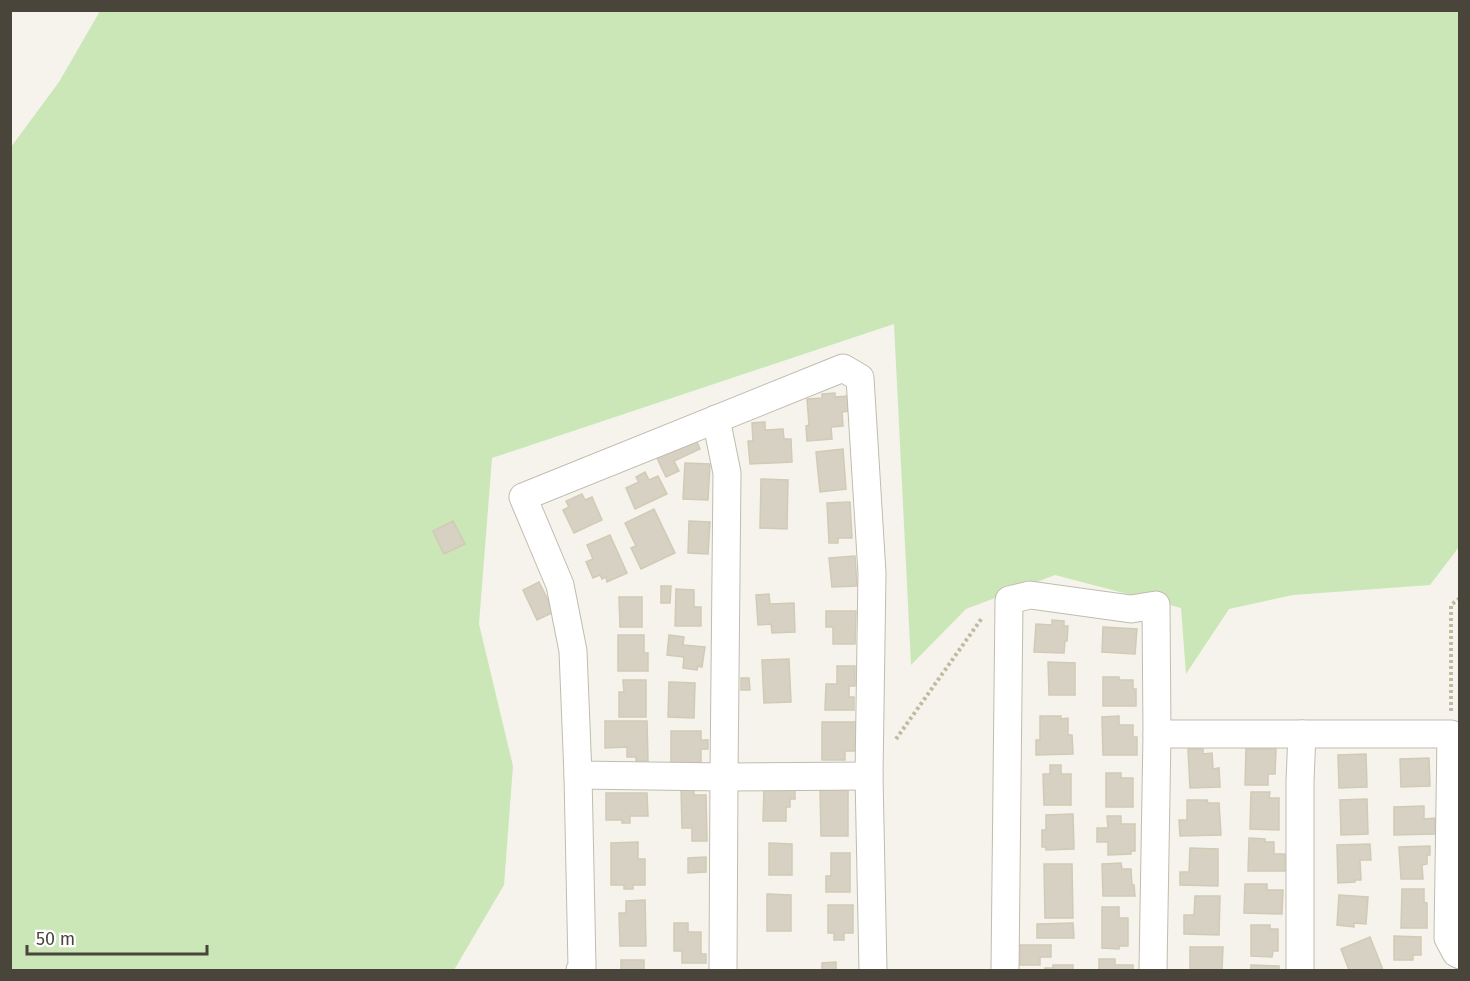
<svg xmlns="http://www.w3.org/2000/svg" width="1470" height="981" font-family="'Fira Sans',sans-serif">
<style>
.green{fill:#cbe7b7}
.building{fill:#d6d1c2;stroke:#d1cab5;stroke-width:1.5}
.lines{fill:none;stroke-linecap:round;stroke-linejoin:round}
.minor-casing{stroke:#c0bcae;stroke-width:29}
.path{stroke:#c1baa0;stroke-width:4;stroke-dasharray:3 3;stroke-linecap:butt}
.minor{stroke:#fff;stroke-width:27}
</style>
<rect width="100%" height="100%" fill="#f5f3ec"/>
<path class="green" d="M100,11H1459V547L1430,585L1293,595L1229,609L1186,674L1181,608L1055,575L966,609L911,665L894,324L492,458L479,624L513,766L504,885L454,970H11V147L59,82Z"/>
<g class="building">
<path d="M835,393V397L848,396L849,411L842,412L843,426L831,427L832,439L807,441L806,426L809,425L807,399L822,398V394Z"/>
<path d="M765,422V430L783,429L784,439H791L792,462L750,464L748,441H753L752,423Z"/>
<path d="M696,440L700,449L674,461L679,471L666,477L657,458Z"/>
<path d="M843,449L846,489L820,492L816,452Z"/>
<path d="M685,463L710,464L708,500L683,499Z"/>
<path d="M645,472L649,480L658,476L667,494L635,509L626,488L639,482L636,477Z"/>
<path d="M761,479L788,480L787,529L760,528Z"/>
<path d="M582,494L585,500L592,497L602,520L574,533L563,510L569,507L566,501Z"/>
<path d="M850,502L852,538H838V543H829L827,503Z"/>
<path d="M654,509L675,553L641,569L631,548L636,546L625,523Z"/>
<path d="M453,521L465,544L444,554L433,531Z"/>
<path d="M689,521L710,522L708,554L688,553Z"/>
<path d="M610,535L627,573L607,582L606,577L602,579L600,575L593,578L586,562L593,559L587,545Z"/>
<path d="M855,556L857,586L832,587L829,558Z"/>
<path d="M539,582L554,612L537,620L523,590Z"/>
<path d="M661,586H671L670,603H661Z"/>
<path d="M676,589L694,590V607H701V626H675Z"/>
<path d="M769,594L770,604L794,603L795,632L772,633L771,624L758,625L756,595Z"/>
<path d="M619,597H642V627H620Z"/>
<path d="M826,611H856L855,644H833V627H826Z"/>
<path d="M1052,620L1064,621V626H1068L1067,641H1065L1064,653L1034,652L1036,624L1052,625Z"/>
<path d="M1103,627L1137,629L1135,654L1102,652Z"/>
<path d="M618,635H644V653H648V671H618Z"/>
<path d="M669,635L684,637L683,645L705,647L702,667L698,666L697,670L683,668L684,657L667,655Z"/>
<path d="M789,659L791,702L764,703L762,660Z"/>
<path d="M1048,662L1075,663V695H1049Z"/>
<path d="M837,666H855V686H849V697H854V710H825L826,684H837Z"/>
<path d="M1103,677H1119V680H1133V689H1136V706H1103Z"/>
<path d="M741,678H749L750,690H741Z"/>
<path d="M623,680H646V717H619V692H624Z"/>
<path d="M669,682L695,683L694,718L668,717Z"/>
<path d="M1040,716H1061V719L1068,718V735H1072L1073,754L1036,755V740H1040Z"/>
<path d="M1119,716V725H1133V737H1137V755H1103L1102,717Z"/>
<path d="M605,721H647L648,761H636V757H627V747L605,748Z"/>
<path d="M822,722H856V751H845V760H822Z"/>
<path d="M671,731H701V740H708V749H701V763H671Z"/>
<path d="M1188,749H1203V754L1212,753L1213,769L1219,768L1220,787L1190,788Z"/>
<path d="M1246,749H1276L1275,774H1268V785H1245Z"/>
<path d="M1366,754L1367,787L1339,788L1338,755Z"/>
<path d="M1429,758L1430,786L1401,787L1400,759Z"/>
<path d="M1050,765H1061V774H1071V805H1044L1043,774H1050Z"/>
<path d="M1106,773H1121V778H1133V807H1106Z"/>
<path d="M795,786V799H790V807H786V821H763L764,788Z"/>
<path d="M681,788H694V795H706L707,841H692V828H682Z"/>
<path d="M848,788V836H821L820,789Z"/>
<path d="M1251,792H1270L1269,798H1279V830L1250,829Z"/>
<path d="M606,793H647L648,816H630V823H622V820H606Z"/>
<path d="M1367,799L1368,834L1341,835L1340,800Z"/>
<path d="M1187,800H1207L1208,803H1219L1221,835L1180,836L1179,820H1187Z"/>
<path d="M1424,806V819L1435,818V834L1394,835V807Z"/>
<path d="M1073,814L1074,849L1046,850V847H1042V830H1046V815Z"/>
<path d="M1107,816H1121V824H1135V851H1131V854L1108,855V842H1097V828H1108Z"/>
<path d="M1249,838L1265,839V842H1274V854H1285V871H1248Z"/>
<path d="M638,842V859H645V885H633V889H624V885H611V843Z"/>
<path d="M769,843L792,844V875H769Z"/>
<path d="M1370,844L1371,860H1360L1361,880H1355V882L1338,883L1337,845Z"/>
<path d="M1430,846V855H1427V864L1422,865L1423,879H1401L1399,847Z"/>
<path d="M1190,848L1218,849V886L1180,885V872H1189Z"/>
<path d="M831,853H850V892H826V876H831Z"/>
<path d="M706,857V872L688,873V858Z"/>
<path d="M1121,863L1122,869H1131L1132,885H1134L1135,896H1103L1102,864Z"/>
<path d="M1044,864H1072L1073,918H1045Z"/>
<path d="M1245,884H1267V890H1283L1282,914L1244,913Z"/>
<path d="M1402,889H1424V902L1427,903V928H1401Z"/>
<path d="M767,894L791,895V931H767Z"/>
<path d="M1339,895L1368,897L1366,924L1354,923V927L1337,925Z"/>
<path d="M1195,896H1220L1219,935L1184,934V915H1194Z"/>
<path d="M645,900L646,946H620L619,913H626V901Z"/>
<path d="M828,905H853V933H844V940H834V933H828Z"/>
<path d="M1102,907H1119V918H1128V946H1119V949L1102,948Z"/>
<path d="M674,923H688V932H701V954H706V963H682V951H674Z"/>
<path d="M1073,923L1074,938H1037V924Z"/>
<path d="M1251,925H1270V929H1278V951H1273L1272,957L1251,956Z"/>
<path d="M1394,936L1421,937V955H1413V960H1394Z"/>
<path d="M1370,937L1383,970H1349L1341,949Z"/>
<path d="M1020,945H1051V957H1040V965H1020Z"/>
<path d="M1190,947H1223L1222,970H1190Z"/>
<path d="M1099,959H1115V965H1133V970H1099Z"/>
<rect x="621" y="960" width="23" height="10"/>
<path d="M836,962V970H822V963Z"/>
<path d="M1053,965H1073V970H1045V968H1053Z"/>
<path d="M1251,965L1279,966V970H1251Z"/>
</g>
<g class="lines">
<defs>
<g id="minor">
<path d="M716,419L727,473L724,777L723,970"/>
<path d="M1157,734H1451L1448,938L1456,953L1460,955"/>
<path d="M578,775L724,777L869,776"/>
<path d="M580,970L582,967L578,775L573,651L560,585L523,497L843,368L860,378L872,573L869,776L873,970"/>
<path d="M1005,970L1009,600L1030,595L1131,609L1156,605L1157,734L1153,970"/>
<path d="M1300,970V781L1302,734"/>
</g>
</defs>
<use href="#minor" class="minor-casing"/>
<g class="path">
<path d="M1451,711V605L1460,598"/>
<path d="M896,739L982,618"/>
</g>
<use href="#minor" class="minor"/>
</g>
<rect width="1470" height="981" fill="none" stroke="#49453a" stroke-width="24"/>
<path d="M27 945v9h180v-9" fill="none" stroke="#49453a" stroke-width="3"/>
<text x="36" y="945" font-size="18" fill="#49453a" stroke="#ffffff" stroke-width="4.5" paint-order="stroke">50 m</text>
</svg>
